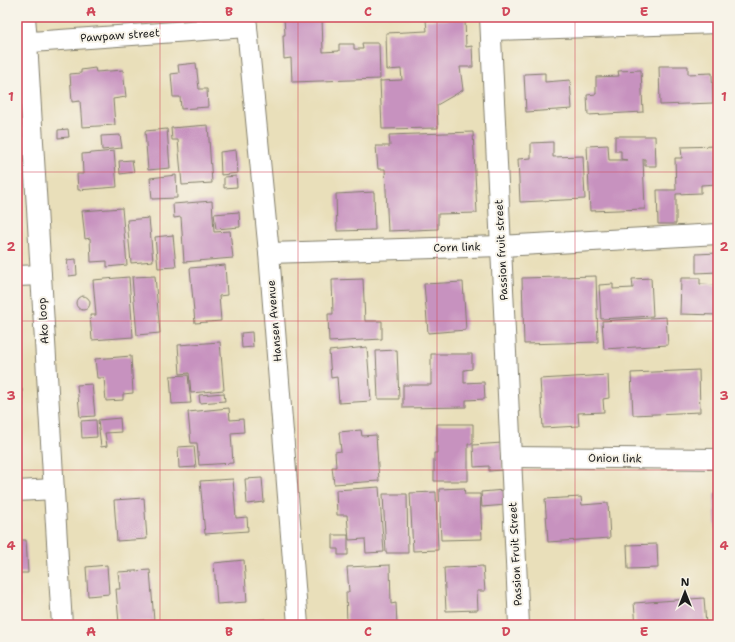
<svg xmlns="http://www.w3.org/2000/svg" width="735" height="642" font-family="'Shantell Sans',sans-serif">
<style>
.building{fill:#c792bf}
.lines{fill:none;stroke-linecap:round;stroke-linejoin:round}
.minor-casing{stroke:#827e6b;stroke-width:22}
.minor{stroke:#fff;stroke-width:20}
.grid{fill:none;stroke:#d1495b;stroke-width:1;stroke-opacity:0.55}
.labels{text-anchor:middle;stroke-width:4;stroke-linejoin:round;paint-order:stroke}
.street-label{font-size:11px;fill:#1c1c1c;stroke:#f7f3e8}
.neatline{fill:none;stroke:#d1495b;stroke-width:1.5}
.grid-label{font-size:13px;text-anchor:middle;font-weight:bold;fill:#d1495b}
</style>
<rect width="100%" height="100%" fill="#f7f3e8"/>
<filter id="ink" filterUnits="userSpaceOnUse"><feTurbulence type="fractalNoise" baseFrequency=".025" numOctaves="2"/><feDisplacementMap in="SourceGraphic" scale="8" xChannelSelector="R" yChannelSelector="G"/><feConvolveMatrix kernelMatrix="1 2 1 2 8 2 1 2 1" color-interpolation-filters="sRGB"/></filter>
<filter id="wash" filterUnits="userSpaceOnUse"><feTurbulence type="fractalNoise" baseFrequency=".012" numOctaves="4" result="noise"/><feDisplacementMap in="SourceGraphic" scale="16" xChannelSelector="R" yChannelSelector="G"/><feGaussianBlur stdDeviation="0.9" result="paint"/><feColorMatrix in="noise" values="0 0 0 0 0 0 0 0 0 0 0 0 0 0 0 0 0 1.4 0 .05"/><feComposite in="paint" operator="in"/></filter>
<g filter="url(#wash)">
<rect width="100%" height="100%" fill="#e9dfba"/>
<g id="blocks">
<g class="building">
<path d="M284,17H322L323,52L339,51V44H354V49H363L362,43H379L380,79L292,82L291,58L284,59L283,35H285Z"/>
<path d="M465,19L466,47L472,46L473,67H460L463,90L437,105L438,128L382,129L380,81L402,80L401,69L387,70L386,33L427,31L426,20Z"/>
<path d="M196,63L199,89H207L208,107L181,109L180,97H173L171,74L179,73L178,65Z"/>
<path d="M659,66H688V74L712,73L713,103L660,105Z"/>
<path d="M95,68L96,72L123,70L126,97L113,99L115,125L82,127L80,101L72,102L70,74L81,73V70Z"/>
<path d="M641,70L643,112L588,115L587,95L596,94V77L619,76L618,71Z"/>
<path d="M545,73V82L570,80L572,109L526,112L524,74Z"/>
<path d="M208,125L212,183L182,185L178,140H172L171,128Z"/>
<path d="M68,129L69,137L58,138V130Z"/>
<path d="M167,129L170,168L148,170L145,131Z"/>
<path d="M473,132L477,213L438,214V229L388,231L385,169H378L376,146H390L389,135Z"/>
<path d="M120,135L122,148L102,150L101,136Z"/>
<path d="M615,136H655L656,166H645V159H643L645,209L590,211L587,146L608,145L609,160H627L621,159V151H615Z"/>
<path d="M553,142V157L583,156L585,199L520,202L518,159L531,158V143Z"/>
<path d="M718,146V184L701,185V193L676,194V224H658L657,190H676L675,158H682L681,147Z"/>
<path d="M236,150L238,173L221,175L220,152Z"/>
<path d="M114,151L117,187L78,190L77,174H83L82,154Z"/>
<path d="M132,160L134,172L120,174L119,161Z"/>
<path d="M176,175L177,198L152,199L150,178Z"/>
<path d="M236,176L237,187L224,188V177Z"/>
<path d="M374,192L375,230L337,231L336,194Z"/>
<path d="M212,201L214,232L230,231L233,258L184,262L181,217L174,218L173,204Z"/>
<path d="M122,208L127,265L107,267V261L91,262L90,238L85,239L82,211Z"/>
<path d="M239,212L240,227L216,229L214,214Z"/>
<path d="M149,218L153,261L131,263L127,220Z"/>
<path d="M173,235L176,267L158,268L155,237Z"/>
<path d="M718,253V272L696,273V254Z"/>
<path d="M76,259L77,275L69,276L67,260Z"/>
<path d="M225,265L227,295L219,296L221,321L195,323L190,268Z"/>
<path d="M155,276L160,333L137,335L132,277Z"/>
<path d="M596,276L598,342L524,344L522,278Z"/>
<path d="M129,277L133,337L92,340L90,315H96L93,280Z"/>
<path d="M651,278L653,316L601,319L599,285L613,284V289L633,288L632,279Z"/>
<path d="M681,278H700V284L718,285V315L680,314Z"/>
<path d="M363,279L365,321H382V339L329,342L328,314H333L332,280Z"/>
<path d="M463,282L466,330L428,333L424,284Z"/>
<circle cx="83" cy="303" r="7"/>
<path d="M666,317L668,345L604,349L602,321Z"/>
<path d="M252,332L253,347L242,348L241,333Z"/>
<path d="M220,342L224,390L191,393L189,373L180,374L178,345Z"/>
<path d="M367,347L371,401L339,403L337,377L331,378L329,351Z"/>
<path d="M397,350L399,399H378L376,351Z"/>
<path d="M431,354H472V369L464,370V383L484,382L485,399L466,400V407L403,408V385H431Z"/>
<path d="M131,356L133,393L123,394V400L106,401L104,378H97L95,359Z"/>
<path d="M699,370L700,412L633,415L631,373Z"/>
<path d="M188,375L191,403L172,404L170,376Z"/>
<path d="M608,375L609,398L603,399L604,412L578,413L579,426L543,428L540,379Z"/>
<path d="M92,384L95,416L80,417L77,385Z"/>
<path d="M22,389L23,406H17V390Z"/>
<path d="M224,393L225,401L200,403L199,395Z"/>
<path d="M229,408L230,420L243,419L244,432L231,433L233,463L199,465L197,443H191L188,412Z"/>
<path d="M120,418L121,432L105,433L107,446L101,447L98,420Z"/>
<path d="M96,420L97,437L82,438L81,421Z"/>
<path d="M437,424H473V444H468V481H434V453H437Z"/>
<path d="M361,430L362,436L376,435L379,481L334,484L332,467H336L335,452L341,451L339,432Z"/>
<path d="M502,443L503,470L489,471V466L474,467L473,445Z"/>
<path d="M194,446L196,467L179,468L178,447Z"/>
<path d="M262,478L264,502L247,504L245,479Z"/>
<path d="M233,479L236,518L247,517L248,531L205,534L200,481Z"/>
<path d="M379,487L384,552L366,553L365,539L349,540L347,515H337L336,490Z"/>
<path d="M464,488L465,494H480L482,539L441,540L439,489Z"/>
<path d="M504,490L506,505L482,507L481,492Z"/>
<path d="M436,492L438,550L413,551L410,493Z"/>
<path d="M718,493V532H716L714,494Z"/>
<path d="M383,494H407L408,553H386Z"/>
<path d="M581,497L582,505L608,503L610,538L548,542L545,499Z"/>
<path d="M144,498L147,539L117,541L114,500Z"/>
<path d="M333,535H348V555H338V549H333Z"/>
<path d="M17,540H26L28,573H17Z"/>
<path d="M657,544L658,568L628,569L627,545Z"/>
<path d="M244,560L247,602L217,604L214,563Z"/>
<path d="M716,562H718V594H717Z"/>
<path d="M107,565L109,594L88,596L86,567Z"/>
<path d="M390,565L391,604L396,603L397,625H347L346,592H349L347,567Z"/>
<path d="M483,566L485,591H477L478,610L446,611L444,568Z"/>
<path d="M150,570L154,621L119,623L116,589H120L118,572Z"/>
<path d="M17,576H19L20,597H17Z"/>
<path d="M704,598L706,625H636L634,603Z"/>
<path d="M265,619L266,625H252V620Z"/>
</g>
</g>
</g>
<g filter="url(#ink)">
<use href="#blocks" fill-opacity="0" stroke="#827e6b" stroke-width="1"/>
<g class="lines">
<defs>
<g id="minor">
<path d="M25,17L27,42L41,275L62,625"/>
<path d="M246,17L269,253L298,625"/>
<path d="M490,17L519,625"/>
<path d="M491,30L718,23"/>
<path d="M17,43L247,27"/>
<path d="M269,253L501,246L718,234"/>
<path d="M17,276L41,275"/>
<path d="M511,457L718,459"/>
<path d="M17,491L54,489"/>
</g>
</defs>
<use href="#minor" class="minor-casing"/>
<use href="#minor" class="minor"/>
</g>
</g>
<path class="grid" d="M160,17V625M298,17V625M437,17V625M575,17V625M17,172H718M17,321H718M17,470H718"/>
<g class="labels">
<g class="street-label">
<text transform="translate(120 35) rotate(-4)" y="4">Pawpaw street</text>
<text transform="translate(457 247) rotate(-2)" y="4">Corn link</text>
<text transform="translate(501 250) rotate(-93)" y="4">Passion fruit street</text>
<text transform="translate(43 321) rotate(-94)" y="4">Ako loop</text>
<text transform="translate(274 321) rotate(-95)" y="4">Hansen Avenue</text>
<text transform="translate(615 458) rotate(1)" y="4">Onion link</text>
<text transform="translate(515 554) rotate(-93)" y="4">Passion Fruit Street</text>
</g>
</g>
<rect width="735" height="642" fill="none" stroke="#f7f3e8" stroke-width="44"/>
<g transform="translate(685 592)" stroke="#f7f3e8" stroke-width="3" paint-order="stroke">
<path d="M0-3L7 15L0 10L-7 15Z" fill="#1c1c1c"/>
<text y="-6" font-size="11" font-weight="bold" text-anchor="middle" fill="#1c1c1c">N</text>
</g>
<rect x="22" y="22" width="691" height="598" class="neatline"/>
<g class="grid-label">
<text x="91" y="16">A</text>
<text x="229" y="16">B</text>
<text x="368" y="16">C</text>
<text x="506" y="16">D</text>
<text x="644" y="16">E</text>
<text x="11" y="101">1</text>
<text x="724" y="101">1</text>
<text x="11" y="251">2</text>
<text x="724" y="251">2</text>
<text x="11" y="400">3</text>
<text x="724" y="400">3</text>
<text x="11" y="550">4</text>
<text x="724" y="550">4</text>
<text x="91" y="636">A</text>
<text x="229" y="636">B</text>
<text x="368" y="636">C</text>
<text x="506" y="636">D</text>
<text x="644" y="636">E</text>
</g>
</svg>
